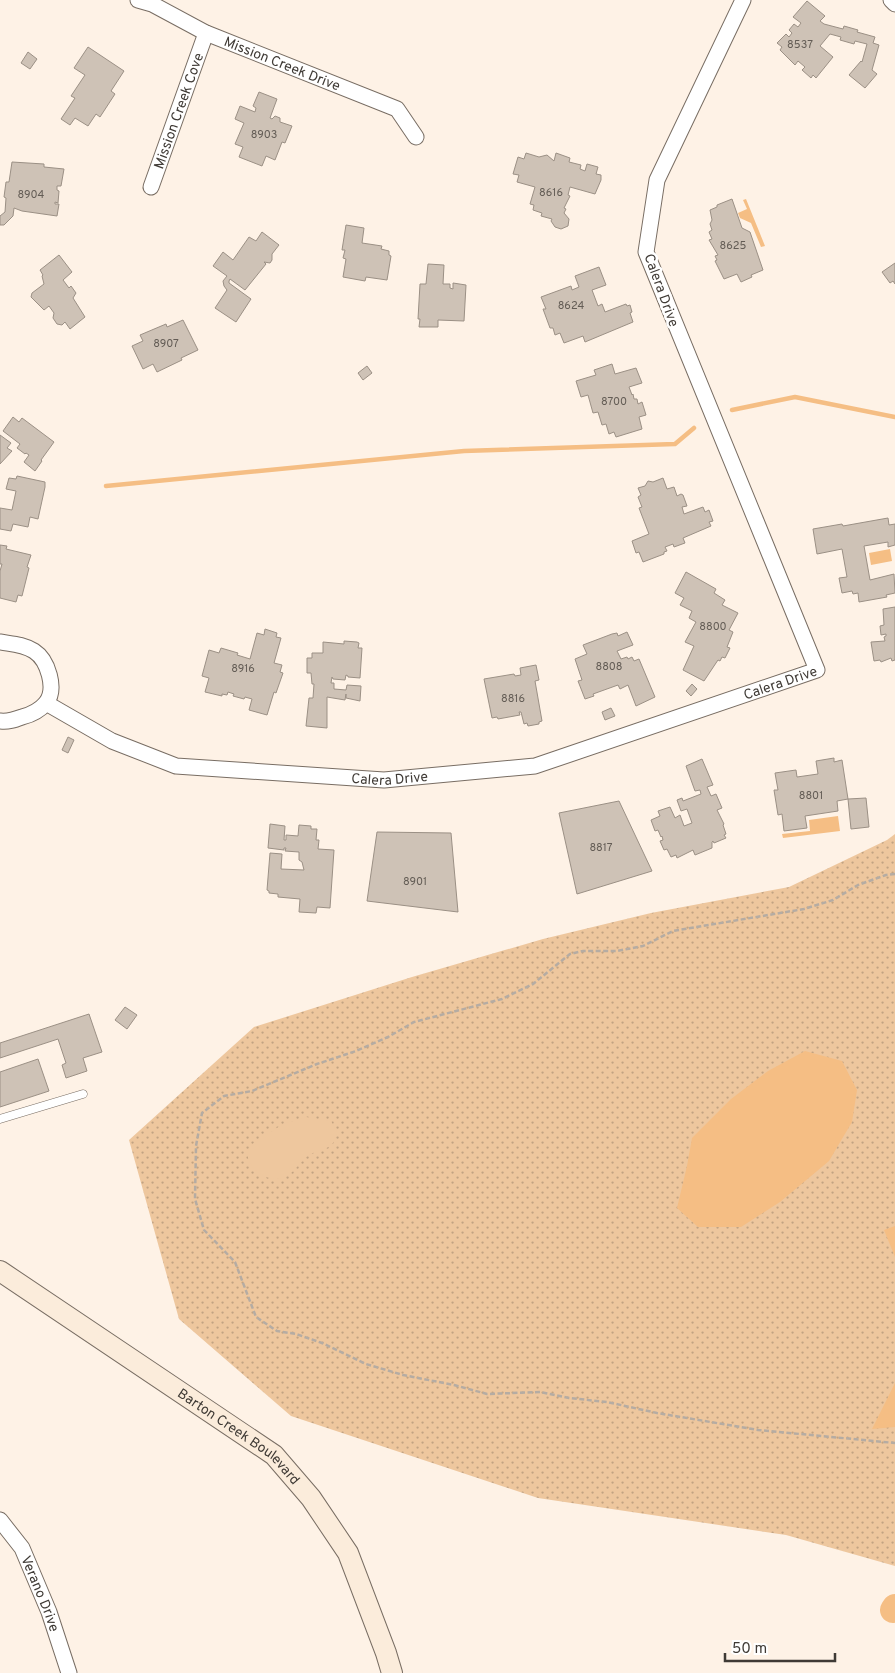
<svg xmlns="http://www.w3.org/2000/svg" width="895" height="1673" font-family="Overpass,sans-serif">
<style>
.grass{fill:url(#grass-dots)}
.garden{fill:#eec79e}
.water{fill:#f5be84}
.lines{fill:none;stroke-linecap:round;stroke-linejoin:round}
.stream{stroke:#f5be84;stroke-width:4.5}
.river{stroke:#f5be84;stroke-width:26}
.building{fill:#cec2b6;stroke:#9b9085}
.lane-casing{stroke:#786d63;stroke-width:9}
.street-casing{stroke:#786d63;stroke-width:17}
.secondary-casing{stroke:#786d63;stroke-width:22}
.path{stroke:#b5aca3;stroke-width:2.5;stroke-dasharray:5 2.5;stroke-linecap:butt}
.lane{stroke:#fff;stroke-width:8}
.street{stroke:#fff;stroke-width:15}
.secondary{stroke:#fbecdb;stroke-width:20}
.labels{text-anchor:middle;stroke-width:5;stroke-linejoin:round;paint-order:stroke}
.number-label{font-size:11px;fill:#635c55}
.street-label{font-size:14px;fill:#3f3a35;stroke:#fff}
</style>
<defs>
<pattern id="grass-dots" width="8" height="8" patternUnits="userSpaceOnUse" patternTransform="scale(1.25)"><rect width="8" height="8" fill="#eec79e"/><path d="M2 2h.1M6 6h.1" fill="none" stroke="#c2a382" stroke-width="1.8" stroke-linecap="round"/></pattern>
</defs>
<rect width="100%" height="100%" fill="#fef2e6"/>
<path class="grass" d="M895,834V1566L786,1535L538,1498L291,1416L179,1319L129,1140L254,1027L412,977L543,939L651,913L789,887L887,840Z"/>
<path class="garden" d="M306,1117L331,1121L337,1132C335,1152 318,1148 306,1157C298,1164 293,1174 283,1178C267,1184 238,1163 251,1145L283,1124Z"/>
<g class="water">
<path d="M746,199L765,246L761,247L751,223L740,218L738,213L747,209L743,200Z"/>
<path d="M890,549L892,561L871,565L869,553Z"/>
<path d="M838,816L840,831L783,838L782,834L810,831L809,820Z"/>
<path d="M805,1051L842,1061L857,1090L852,1122L829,1161L780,1202L741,1227H698L677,1208L687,1166L692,1138L731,1099L768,1071Z"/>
<path d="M895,1226V1257L884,1230Z"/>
<path d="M895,1383V1427L872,1429Z"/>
</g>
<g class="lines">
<g class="stream">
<path d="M732,410L795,397L895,417"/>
<path d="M106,486L464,451L675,444L694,428"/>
</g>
<path class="river" d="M893,1610L895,1607"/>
</g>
<g class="building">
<path d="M807,1L825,16L820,21L824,24L843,29L844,26L858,30L857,32L875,37L873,43L879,45L872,70L877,74L865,88L849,75L861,61L862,62L867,44L855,41L854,44L840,40L841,37L830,34L820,46L833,57L816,78L813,75L811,78L802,70L805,67L798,61L795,65L780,50L782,47L777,43L786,34L789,37L792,33L789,30L794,24L798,27L801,23L793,17Z"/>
<path d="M88,47L124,71L111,91L115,94L100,117L96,114L88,126L75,118L70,125L61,119L75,98L71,96L85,75L74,68Z"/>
<path d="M28,52L37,59L30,69L21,63Z"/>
<path d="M259,92L277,99L270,118L272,119L275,116L280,118V122L292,126L285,143L282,142L275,160L266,156L262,166L239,157L243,147L235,144L244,123L235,119L240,106L255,112L256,108L253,106Z"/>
<path d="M526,153L539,157L547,155L554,161L556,153L570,158L569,162L581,165L580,169L585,171L587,164L598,167L596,174L601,175V180L595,194L570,187L568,195L570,196L564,208L566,209L564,213L569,219L568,226L561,229L555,227L551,221L552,219L541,216L542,213L533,210L534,205L530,204L535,187L517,182L519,175L513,174L518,157L524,159Z"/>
<path d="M12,162L44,164V167L64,169L61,186H57V190L59,191L58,203L55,202V204H59L57,216L22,211L14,208L13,216L4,225H0V216L5,212L6,198L4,197L6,182H9Z"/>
<path d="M732,199L742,228L750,232L763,270L751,275L752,277L741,282L737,274L724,279L715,261L717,260L715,256L718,255L709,240L712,239L709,232L712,230L710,224L712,220L710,210L717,207V205Z"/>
<path d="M346,225L364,228L362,243L382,246L381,249L389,251V255L391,256L387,280L366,277L365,281L343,277L346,259L343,258L345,250H342Z"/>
<path d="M262,232L279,245L272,254V260L270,263L264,262L266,264L245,290L230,279L229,281V283L251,299L236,322L215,308L227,290L224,286L223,281L227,276L213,266L223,252L233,260L249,237L256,241Z"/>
<path d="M59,255L72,272L63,280L69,288L71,286L76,293L73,298L85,317L70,329L65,322L62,325L57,324L53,318L54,313L49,306L44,310L31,297L32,293L44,284L42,276L43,275L40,270Z"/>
<path d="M895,263V284L893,281L890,283L882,272Z"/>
<path d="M428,264L444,265L443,284H450V288L453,289V283L466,285L464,321L438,320V327H419L420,319H418L420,284H426Z"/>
<path d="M599,267L606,285L592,290L598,306L602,304L605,312L626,304L627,306L630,305L632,312L630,313L633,322L585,342L583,336L564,343L560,333L555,335L553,328H550L543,309H546L541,297L571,286L572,290L579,287L575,276Z"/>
<path d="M183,320L198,350L181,358L182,360L157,372L153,364L143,369L132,346L143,341L140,335L166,324L167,327Z"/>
<path d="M612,364L615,374L636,368L642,383L629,387L632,395L633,394L634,399H637L638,404L642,402L646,415L639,417L642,429L616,437L614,432L609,434L606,424L602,425L598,412L593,413L588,395L581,397L576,381L596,375L594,370Z"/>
<path d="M367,366L372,373L363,380L358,373Z"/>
<path d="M13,417L19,422L22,418L54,442L41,460L42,461L35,471L24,462L29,455L26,453L25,454L17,448L20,444L3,431Z"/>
<path d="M0,435L11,443L7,448L12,451L0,464Z"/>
<path d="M17,476L45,482V487L38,519L30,517L28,527L13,524L11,531L0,529V508L12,510L16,491L6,489L9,478L16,479Z"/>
<path d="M663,478L667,489L674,487L677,496L681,494L683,495L687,506L682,507L684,514L703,507L705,512L709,510L713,521L709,522L711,526L683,538L685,543L674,547L673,544L665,547L667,551L664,552V554L643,562L639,552L636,553L632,541L649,534L639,508L642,507L638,497L641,495L638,488L645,486L648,481L653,482Z"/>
<path d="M888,518L889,525L895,524V545L888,547V542L864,546L870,580L894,574L895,593L886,595L887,597L859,602L858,593L853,594L852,591L842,593L839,578L847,577L842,549L817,554L813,529L842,524L843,526Z"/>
<path d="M0,545L7,546L6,549L31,555L27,567L29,568L22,596L18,595L16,602L0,598V571L2,564H0Z"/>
<path d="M686,572L716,589L714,593L725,600L722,605L738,613L729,630L733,632L727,647L730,648L725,658L722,657L720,661L718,660L704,681L683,670L694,646L685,642L696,622L689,618L692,611L680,605L684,598L675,593Z"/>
<path d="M895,607V660L892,661L891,658L881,662L880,660L874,661L871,642L885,641L884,637L886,636V634L881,635L880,626L884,625L883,609Z"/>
<path d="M265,629L277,633L276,637L281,638L274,663L282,665L280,672L283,673L276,693L274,692L267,715L249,710L252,699L245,697L244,699L233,696L234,694L228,692L227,695L222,694V696L205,692L209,678L202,676L209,650L219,653L221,648L238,653L237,655L250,659L257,633L264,635Z"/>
<path d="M627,632L633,645L617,651L621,659L627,657L628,659L632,657L634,661L639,659L655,697L636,706L628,685L620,689L618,685L593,694L594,696L585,699L578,681L582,680L575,659L587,654L583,645L612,634L617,633L618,636Z"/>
<path d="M344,641L357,642L359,643L358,648H362L360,678L348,677V676L346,675L345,680L333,679L332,677L331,683H334V689L346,690L347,685L361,686L360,701L346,698V694L345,700L327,697V728L306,726L309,698H313L314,684H312L311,673H307V658H312V653H323V642L344,644Z"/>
<path d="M536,665L539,680L535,681L542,721L539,722V724L528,726L527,723L524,724L521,712H519L520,715L498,719L497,717L492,718L484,679L514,674L515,676L521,675L520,668Z"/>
<path d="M692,684L697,689L691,696L686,691Z"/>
<path d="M611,708L615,716L605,720L602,712Z"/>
<path d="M68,737L74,740L68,753L62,750Z"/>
<path d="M834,758V762L842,760L848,799L837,801L838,811L805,816L807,828L784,831L782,814L778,815L774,790H778L775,773L796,770L797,777L818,774L816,761Z"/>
<path d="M702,759L713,785L707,787L711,796L716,794L722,808L717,810L724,824L723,825L726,834L724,835L726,838L714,843L713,841L712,842V848L695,855L693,850L677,858L676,855L671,857L667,849L664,850L660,841L663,840L662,836L661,837L658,830L655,831L651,820L660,816L658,811L670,807L675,818L680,815L684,826L692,823L687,809L681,811L677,800L682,798L683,801L701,794L700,790L695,791L686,766Z"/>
<path d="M866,798L869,827L851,829L848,799Z"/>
<path d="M619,801L652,871L577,894L559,813Z"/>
<path d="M270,824L285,826L284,840H286V835L298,836L299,825L311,826V829H317L316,840H319L318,849L334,850L330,908L317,907L316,913L299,912L300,899L278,897V894L269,893V891L267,890L270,853L282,854L281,869L304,870L302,862L299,860V852L285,851L286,848H284V850L268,848Z"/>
<path d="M377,832L451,833L458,912L367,901Z"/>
<path d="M125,1007L137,1015L127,1029L115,1020Z"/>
<path d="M89,1014L102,1052L83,1058L87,1071L66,1078L62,1065L66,1063L58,1039L0,1058V1043Z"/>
<path d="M38,1059L49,1091L0,1107V1072Z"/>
</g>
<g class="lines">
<defs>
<path id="lane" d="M0,1119L83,1094"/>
<g id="street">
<path id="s1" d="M138,0L152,4L206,33L397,109L416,137"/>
<path d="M891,0L895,4"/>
<path id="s2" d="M151,187L206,33"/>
<path d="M0,642C12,644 23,644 34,651C48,660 57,689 46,703C40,710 30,715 22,717C14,720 8,722 0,721"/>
<path id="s3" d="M46,703L112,741L176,766L384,780L535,766L817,670L646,252L657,180L743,0"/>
<path id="s4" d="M0,1520L22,1548L49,1612L69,1673"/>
</g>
<g id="secondary">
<path id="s5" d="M0,1271L274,1455L311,1498L348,1553L386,1653L392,1673"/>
</g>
</defs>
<use href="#lane" class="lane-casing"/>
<use href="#street" class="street-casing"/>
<use href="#secondary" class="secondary-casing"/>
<path class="path" d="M895,874L886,875L858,885L833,900L804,909L673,931L643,946L617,951H583L570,954L533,984L502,999L414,1022L388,1037L356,1051L317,1064L252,1091L224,1096L202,1113L196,1146L195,1199L204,1230L235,1262L256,1317L277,1331L296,1334L322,1343L366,1364L403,1375L454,1385L487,1394L540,1392L569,1398L607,1402L657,1413L758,1430L895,1443"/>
<use href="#lane" class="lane"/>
<use href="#street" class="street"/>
<use href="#secondary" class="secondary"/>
</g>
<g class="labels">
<g class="number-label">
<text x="800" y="48">8537</text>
<text x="264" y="138">8903</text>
<text x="551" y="196">8616</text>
<text x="31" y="198">8904</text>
<text x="733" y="249">8625</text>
<text x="571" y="309">8624</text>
<text x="166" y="347">8907</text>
<text x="614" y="405">8700</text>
<text x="713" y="630">8800</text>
<text x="609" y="670">8808</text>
<text x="243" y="672">8916</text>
<text x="513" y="702">8816</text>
<text x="811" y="799">8801</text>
<text x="601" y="851">8817</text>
<text x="415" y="885">8901</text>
</g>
<g class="street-label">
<text dy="5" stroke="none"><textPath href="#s1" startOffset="158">Mission Creek Drive</textPath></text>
<text dy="5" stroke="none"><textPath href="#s2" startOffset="81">Mission Creek Cove</textPath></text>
<text transform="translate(662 290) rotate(70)" y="5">Calera Drive</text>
<text dy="5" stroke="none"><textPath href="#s3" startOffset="764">Calera Drive</textPath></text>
<text dy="5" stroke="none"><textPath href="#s3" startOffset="359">Calera Drive</textPath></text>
<text dy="5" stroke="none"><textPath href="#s5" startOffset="291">Barton Creek Boulevard</textPath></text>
<text dy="5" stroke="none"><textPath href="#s4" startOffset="85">Verano Drive</textPath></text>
</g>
</g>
<path d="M725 1653v8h110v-8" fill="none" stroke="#3f3a35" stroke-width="2.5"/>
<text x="732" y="1653" font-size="15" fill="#3f3a35" stroke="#ffffff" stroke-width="4" paint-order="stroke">50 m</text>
</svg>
